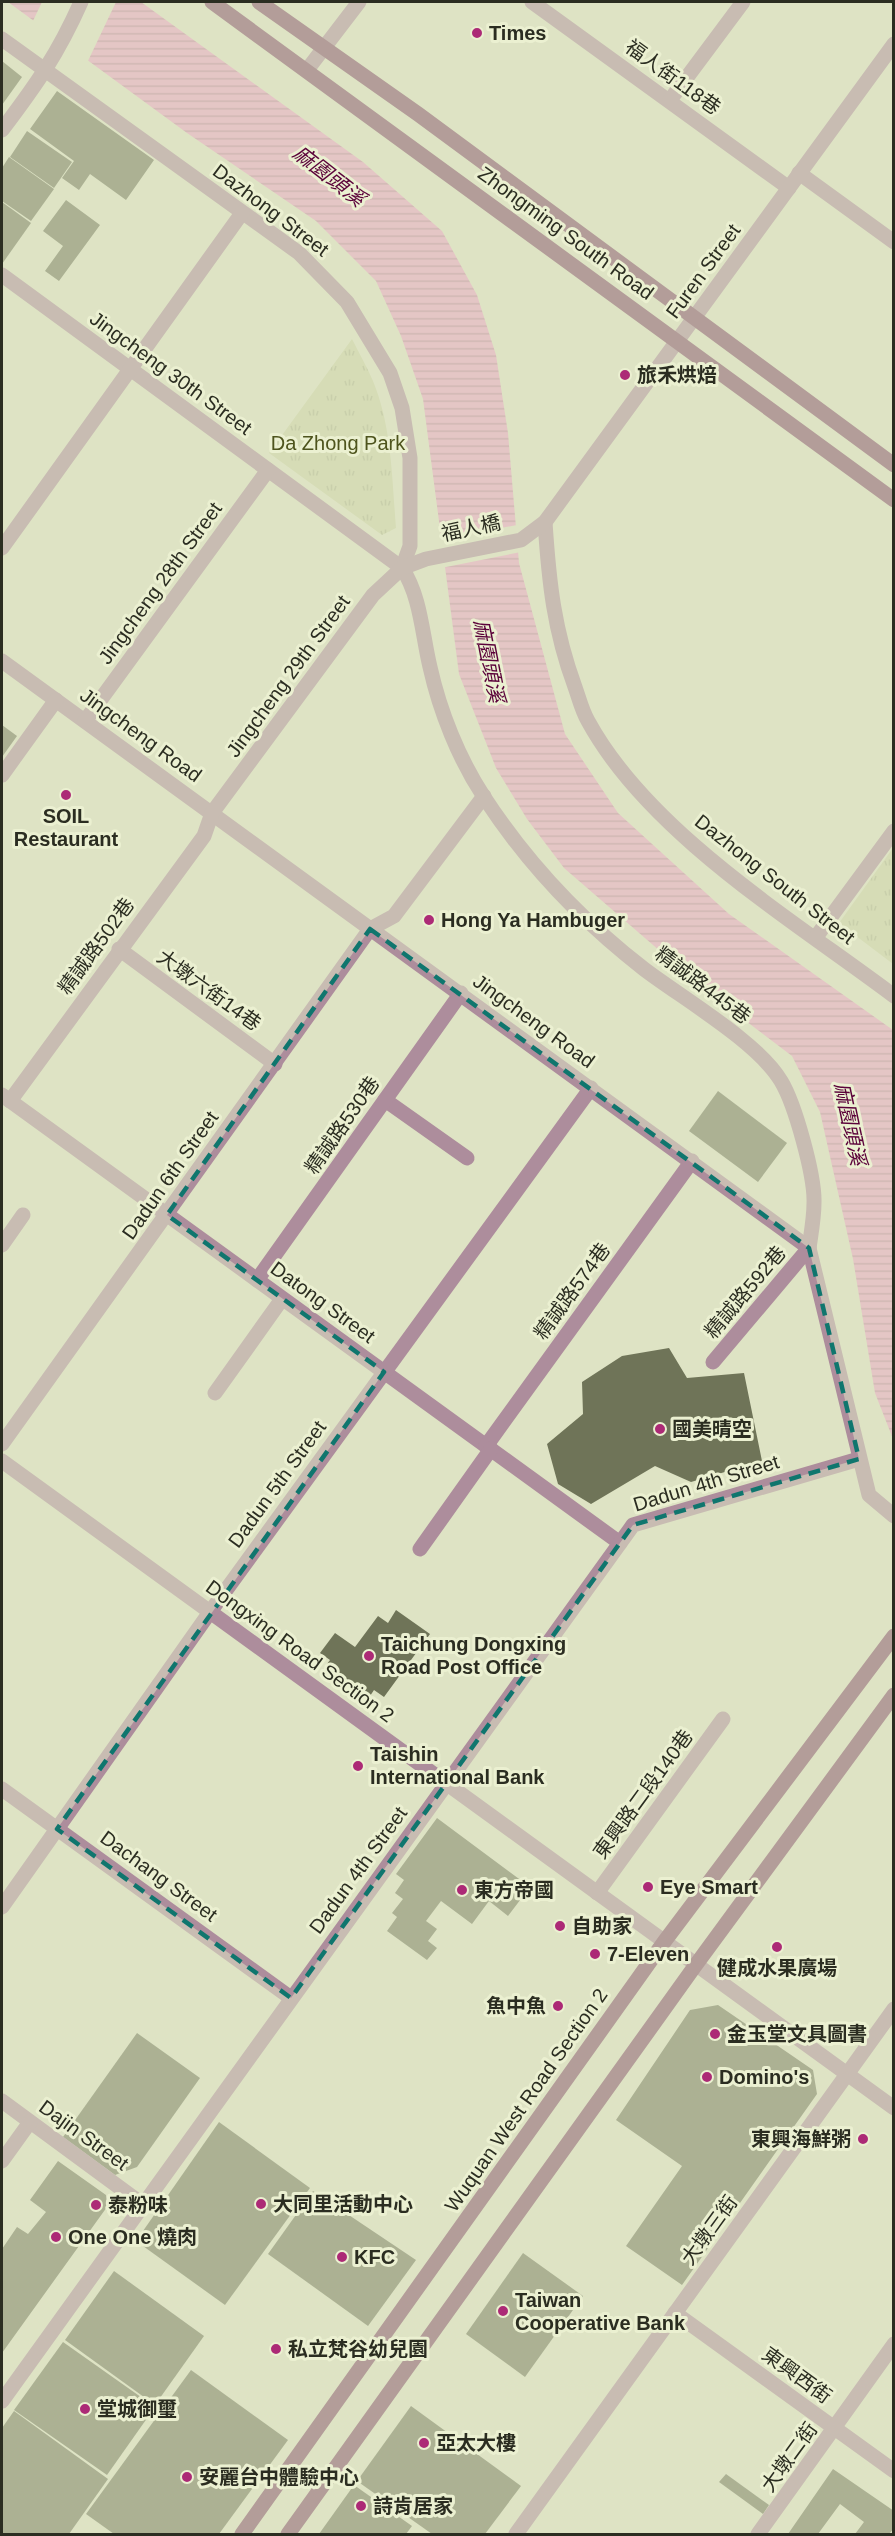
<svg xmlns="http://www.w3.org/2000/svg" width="895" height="2536" font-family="Arial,'Noto Sans TC',sans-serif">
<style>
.park{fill:url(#park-tufts)}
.water{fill:url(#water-rules)}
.pier{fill:#dee3c4}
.building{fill:#6f7458}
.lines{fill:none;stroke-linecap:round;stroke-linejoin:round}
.minor{stroke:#ad8d9c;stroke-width:15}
.major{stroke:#7f4864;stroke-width:15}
.marked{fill:none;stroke:#0f766e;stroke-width:4.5;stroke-dasharray:12 8;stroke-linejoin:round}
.poi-dot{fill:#ac2a76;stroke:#ebf0d1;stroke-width:2}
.labels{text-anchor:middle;stroke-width:6;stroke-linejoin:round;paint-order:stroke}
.poi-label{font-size:20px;font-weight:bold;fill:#2b2d21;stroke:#ebf0d1;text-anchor:start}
.street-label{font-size:20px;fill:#2b2d21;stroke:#ebf0d1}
.park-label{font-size:20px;fill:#4e541d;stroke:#ebf0d1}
.water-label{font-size:21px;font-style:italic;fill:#5b023a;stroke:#ebf0d1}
</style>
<defs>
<pattern id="park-tufts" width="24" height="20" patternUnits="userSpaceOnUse" patternTransform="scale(1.5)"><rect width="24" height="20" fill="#ccd3a4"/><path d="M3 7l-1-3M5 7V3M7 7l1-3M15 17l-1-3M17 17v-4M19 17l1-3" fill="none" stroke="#afb58d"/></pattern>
<pattern id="water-rules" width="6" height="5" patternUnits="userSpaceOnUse" patternTransform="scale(1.5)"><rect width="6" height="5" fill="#eca2c5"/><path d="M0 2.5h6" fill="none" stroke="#bf84a0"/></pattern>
</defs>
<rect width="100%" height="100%" fill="#dee3c4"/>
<g class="park">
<path d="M352,339C359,353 367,367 373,381C392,427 392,479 396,528L382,535L269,453Z"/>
<path d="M893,848V964L839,923Z"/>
</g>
<path class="water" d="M8,2H141L363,162L442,231L477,295L496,355L508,433L519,563L565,734L618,813L729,914L893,1030V1439L875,1393L853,1259L820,1112L792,1056L705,990L564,868L527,819L496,768L459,674L423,399L401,336L376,281L316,221L187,133Z"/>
<g class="pier">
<path d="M42,2H116L87,63L32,23Z"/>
<path d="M517,525L521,552L441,568L437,540Z"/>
</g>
<g class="building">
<path d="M2,61L22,77L2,105Z"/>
<path d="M57,91L154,160L126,200L90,174L79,190L62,178L74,161L30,129Z"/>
<path d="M27,131L72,162L54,188L10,157Z"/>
<path d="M9,157L54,189L31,221L2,201V168Z"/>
<path d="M66,200L100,225L59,281L45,271L63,246L43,231Z"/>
<path d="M2,202L31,223L2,264Z"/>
<path d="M2,725L17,736L2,757Z"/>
<path d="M718,1091L787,1143L758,1182L689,1131Z"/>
<path d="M669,1348L687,1378L744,1373L762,1461L691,1482L655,1466L591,1504L558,1484L547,1444L583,1414L582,1382L622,1356Z"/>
<path d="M396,1610L430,1634L384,1697L374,1690L368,1699L324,1668L330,1660L320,1653L335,1633L355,1647L378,1616L388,1623Z"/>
<path d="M437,1818L530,1887L508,1916L489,1901L472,1924L441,1901L426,1921L437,1929L428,1941L437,1948L427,1960L387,1931L397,1917L392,1913L403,1899L395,1893L404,1880L396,1874Z"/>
<path d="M718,2005L813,2070L817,2094L682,2285L626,2246L682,2166L616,2120L690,2010Z"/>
<path d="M137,2033L200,2078L137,2167L115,2175L63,2137Z"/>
<path d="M219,2122L310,2188L225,2305L136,2241Z"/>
<path d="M58,2161L106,2195L107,2207L2,2353V2249L17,2227L28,2234L46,2212L30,2200Z"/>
<path d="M313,2191L416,2260L368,2326L268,2254Z"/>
<path d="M523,2253L583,2296L525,2377L466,2334Z"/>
<path d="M114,2271L204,2336L155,2405L65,2340Z"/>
<path d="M63,2342L155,2407L107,2475L14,2410Z"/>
<path d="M191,2370L288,2440L219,2534H114L86,2514Z"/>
<path d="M411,2406L521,2486L485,2534H432L357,2481Z"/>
<path d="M14,2411L108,2479L69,2534H2V2428Z"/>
<path d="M833,2469L894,2511V2528L889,2534H855L864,2522L840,2504L818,2534H788Z"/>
<path d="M726,2474L769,2505L763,2514L719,2482Z"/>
<path d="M354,2485L412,2526L406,2534H319Z"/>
</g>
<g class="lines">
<g class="minor">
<path d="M532,2L789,188"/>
<path d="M2,39L299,253L347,302L390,373L402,408L410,458V546L402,568"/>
<path d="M307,70L359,2"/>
<path d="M670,100L743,2"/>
<path d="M2,130C36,85 58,54 81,2"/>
<path d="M799,173L894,242"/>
<path d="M2,275L402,568C421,597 422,634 430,667C440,712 459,759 484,797C527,863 582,921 644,969C682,998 758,1042 781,1081C795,1104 815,1176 814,1203C814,1218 811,1234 809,1248"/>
<path d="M545,522C549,583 554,630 575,687C579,698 582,711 588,721C649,833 793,920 894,996"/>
<path d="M2,548L242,213"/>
<path d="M2,661L809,1248L869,1495L894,1516"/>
<path d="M85,721L268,470"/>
<path d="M2,775L56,700"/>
<path d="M816,937L894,831"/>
<path d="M119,949L275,1064"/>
<path d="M2,1095L620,1543"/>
<path d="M385,1100L467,1158"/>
<path d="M10,1101L204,836L212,813L373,595L402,568L426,559L521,540L545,522L894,44"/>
<path d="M2,1245L23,1215"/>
<path d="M257,1280L461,993"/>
<path d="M713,1362L809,1248"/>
<path d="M215,1393L282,1299"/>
<path d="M2,1444L370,929L394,916L484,796"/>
<path d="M486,1446L692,1161"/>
<path d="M2,1461L894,2108"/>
<path d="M420,1549L491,1449"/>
<path d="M2,1789L291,1998"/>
<path d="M597,1893L723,1719"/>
<path d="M2,1907L210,1612L591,1088"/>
<path d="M2,2101L142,2204"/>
<path d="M2,2161L30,2122"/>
<path d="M675,2313L894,2471"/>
<path d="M2,2401L633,1525L859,1459"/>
<path d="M516,2534L894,2009"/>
<path d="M758,2534L894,2344"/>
</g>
<g class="major">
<path d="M212,2L894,500"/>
<path d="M259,2L418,114L894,465"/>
<path d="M242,2534L664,1942L894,1636"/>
<path d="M288,2534L695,1966L894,1695"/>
</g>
</g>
<path d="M0 0H895V2536H0ZM370,929L809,1248L859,1459L633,1525L291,1998L57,1829L384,1372L167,1215Z" fill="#dee3c4" fill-opacity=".55" fill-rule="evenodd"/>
<path class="marked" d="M370,929L809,1248L859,1459L633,1525L291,1998L57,1829L384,1372L167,1215Z"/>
<g class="poi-dot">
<circle cx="477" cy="33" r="6"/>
<circle cx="625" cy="375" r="6"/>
<circle cx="66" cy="795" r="6"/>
<circle cx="429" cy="920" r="6"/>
<circle cx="660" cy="1429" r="6"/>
<circle cx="369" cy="1656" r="6"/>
<circle cx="358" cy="1766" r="6"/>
<circle cx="648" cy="1887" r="6"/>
<circle cx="462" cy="1890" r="6"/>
<circle cx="560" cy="1926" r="6"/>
<circle cx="777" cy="1947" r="6"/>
<circle cx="595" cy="1954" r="6"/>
<circle cx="558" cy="2006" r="6"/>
<circle cx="715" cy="2034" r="6"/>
<circle cx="707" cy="2077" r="6"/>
<circle cx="863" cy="2139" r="6"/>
<circle cx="261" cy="2204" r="6"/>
<circle cx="96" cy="2205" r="6"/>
<circle cx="56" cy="2237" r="6"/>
<circle cx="342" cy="2257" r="6"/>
<circle cx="503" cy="2311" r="6"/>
<circle cx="276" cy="2349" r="6"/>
<circle cx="85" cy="2409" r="6"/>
<circle cx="424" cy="2443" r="6"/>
<circle cx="187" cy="2477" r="6"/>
<circle cx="361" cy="2506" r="6"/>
</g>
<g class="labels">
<g class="poi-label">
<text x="489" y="40">Times</text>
<text x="637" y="382">旅禾烘焙</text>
<text x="66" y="823" text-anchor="middle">SOIL<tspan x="66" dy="23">Restaurant</tspan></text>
<text x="441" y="927">Hong Ya Hambuger</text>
<text x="672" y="1436">國美晴空</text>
<text x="381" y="1651">Taichung Dongxing<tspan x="381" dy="23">Road Post Office</tspan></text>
<text x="370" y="1761">Taishin<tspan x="370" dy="23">International Bank</tspan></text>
<text x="660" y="1894">Eye Smart</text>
<text x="474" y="1897">東方帝國</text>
<text x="572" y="1933">自助家</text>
<text x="607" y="1961">7-Eleven</text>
<text x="777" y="1975" text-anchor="middle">健成水果廣場</text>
<text x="546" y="2013" text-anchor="end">魚中魚</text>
<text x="727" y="2041">金玉堂文具圖書</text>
<text x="719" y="2084">Domino's</text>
<text x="851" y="2146" text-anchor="end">東興海鮮粥</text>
<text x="273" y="2211">大同里活動中心</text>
<text x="108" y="2212">泰粉味</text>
<text x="68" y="2244">One One 燒肉</text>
<text x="354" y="2264">KFC</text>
<text x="515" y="2307">Taiwan<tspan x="515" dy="23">Cooperative Bank</tspan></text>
<text x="288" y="2356">私立梵谷幼兒園</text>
<text x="97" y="2416">堂城御璽</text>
<text x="436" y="2450">亞太大樓</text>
<text x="199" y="2484">安麗台中體驗中心</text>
<text x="373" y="2513">詩肯居家</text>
</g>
<g class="street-label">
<text transform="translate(673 77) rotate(36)" y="7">福人街118巷</text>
<text transform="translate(271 210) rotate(37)" y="7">Dazhong Street</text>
<text transform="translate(566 233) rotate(36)" y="7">Zhongming South Road</text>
<text transform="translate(703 271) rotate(-54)" y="7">Furen Street</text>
<text transform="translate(171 373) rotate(36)" y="7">Jingcheng 30th Street</text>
<text transform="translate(471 528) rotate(-12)" y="7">福人橋</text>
<text transform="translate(160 583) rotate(-54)" y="7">Jingcheng 28th Street</text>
<text transform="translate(288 676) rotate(-54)" y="7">Jingcheng 29th Street</text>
<text transform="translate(141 735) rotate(36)" y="7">Jingcheng Road</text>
<text transform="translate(775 879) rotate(38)" y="7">Dazhong South Street</text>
<text transform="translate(96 946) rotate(-54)" y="7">精誠路502巷</text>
<text transform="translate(703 985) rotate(37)" y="7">精誠路445巷</text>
<text transform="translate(209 990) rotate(36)" y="7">大墩六街14巷</text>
<text transform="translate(534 1021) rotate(36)" y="7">Jingcheng Road</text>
<text transform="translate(342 1125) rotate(-55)" y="7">精誠路530巷</text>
<text transform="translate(170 1175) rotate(-55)" y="7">Dadun 6th Street</text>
<text transform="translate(572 1291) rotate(-54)" y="7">精誠路574巷</text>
<text transform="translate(745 1292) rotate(-50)" y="7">精誠路592巷</text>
<text transform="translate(323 1302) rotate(36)" y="7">Datong Street</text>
<text transform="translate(706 1483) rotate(-17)" y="7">Dadun 4th Street</text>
<text transform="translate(277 1484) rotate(-54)" y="7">Dadun 5th Street</text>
<text transform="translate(300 1651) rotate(36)" y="7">Dongxing Road Section 2</text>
<text transform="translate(643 1794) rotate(-54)" y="7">東興路二段140巷</text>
<text transform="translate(358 1870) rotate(-54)" y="7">Dadun 4th Street</text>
<text transform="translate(159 1876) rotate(36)" y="7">Dachang Street</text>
<text transform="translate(526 2100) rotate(-55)" y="7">Wuquan West Road Section 2</text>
<text transform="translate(84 2135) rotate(36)" y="7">Dajin Street</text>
<text transform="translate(709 2230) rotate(-54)" y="7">大墩三街</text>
<text transform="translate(797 2375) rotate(36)" y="7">東興西街</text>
<text transform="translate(789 2457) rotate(-54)" y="7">大墩二街</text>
</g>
<g class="park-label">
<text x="338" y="450">Da Zhong Park</text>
</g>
<g class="water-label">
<text transform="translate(329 176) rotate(38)" y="7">麻園頭溪</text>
<text transform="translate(489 661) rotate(79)" y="7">麻園頭溪</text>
<text transform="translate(850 1124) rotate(78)" y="7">麻園頭溪</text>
</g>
</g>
<rect width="895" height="2536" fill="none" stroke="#2b2d21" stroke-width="6"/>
</svg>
